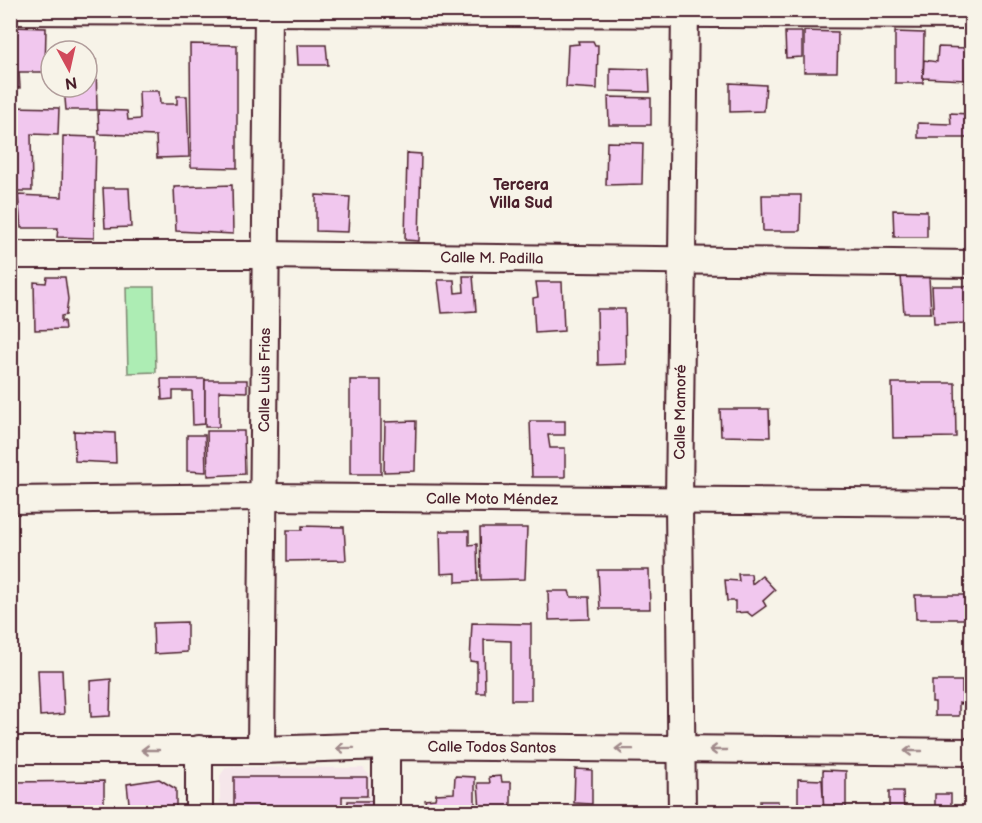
<svg xmlns="http://www.w3.org/2000/svg" width="982" height="823" font-family="'Balsamiq Sans',sans-serif">
<style>
.built{fill:#f5e6ea}
.garden{fill:#adedb4;stroke:#7c8670;stroke-width:1.5}
.building{fill:#f1c7ee;stroke:#4a1f2b;stroke-width:1.5}
.lines{fill:none;stroke-linecap:round;stroke-linejoin:round}
.minor-casing{stroke:#4a1f2b;stroke-width:30}
.minor{stroke:#f7f3e8;stroke-width:26}
.oneway{stroke:#a0898a}
.labels{text-anchor:middle;stroke-width:5;stroke-linejoin:round;paint-order:stroke}
.street-label{font-size:15px;fill:#4a1f2b;stroke:#f7f3e8}
.neighbourhood-label{font-size:16px;font-weight:bold;fill:#4a1f2b;stroke:#f7f3e8}
</style>
<rect width="100%" height="100%" fill="#f7f3e8"/>
<filter id="ink" filterUnits="userSpaceOnUse"><feTurbulence type="fractalNoise" baseFrequency=".0167" numOctaves="2"/><feDisplacementMap in="SourceGraphic" scale="12" xChannelSelector="R" yChannelSelector="G"/><feConvolveMatrix kernelMatrix="1 2 1 2 8 2 1 2 1" color-interpolation-filters="sRGB"/></filter>
<g filter="url(#ink)">
<path class="built" d="M226,767L363,768L372,778L373,812H220V776Z"/>
<path class="garden" d="M126,287H154L156,372L128,373Z"/>
<g class="building">
<path d="M10,27L46,28L45,72H19L20,88L10,87Z"/>
<path d="M804,31L838,32L837,72H804Z"/>
<path d="M785,32H802V57L786,58Z"/>
<path d="M895,32L924,33L923,83H895Z"/>
<path d="M578,41H593L595,45H598L597,89L566,87L568,45L579,44Z"/>
<path d="M190,44L237,45V168L191,167Z"/>
<path d="M297,45H326L328,65H298Z"/>
<path d="M938,47L967,48L966,80L923,78L924,60L937,62Z"/>
<path d="M87,60H96L97,110H66L64,87H87Z"/>
<path d="M610,68L649,69L650,92L610,91Z"/>
<path d="M730,83L766,85L764,111L730,112Z"/>
<path d="M139,91H159L160,104H177V96H187L189,157L157,158L156,136L99,134L98,110L127,111L128,120L140,119Z"/>
<path d="M608,97L651,98V125H609Z"/>
<path d="M12,107L59,108L58,135L31,134L32,191H17Z"/>
<path d="M950,113L969,114V138H918V123L951,124Z"/>
<path d="M63,136L96,137L94,238L57,237L58,228H21L18,195L62,197Z"/>
<path d="M607,142L643,143L642,184L606,185Z"/>
<path d="M407,153L421,154L419,241L405,240Z"/>
<path d="M232,185L233,234L176,231L174,187Z"/>
<path d="M103,188H129L131,227L105,228Z"/>
<path d="M316,195L350,197L348,232L316,231Z"/>
<path d="M762,195H801L800,231H763Z"/>
<path d="M893,210L927,211V237H894Z"/>
<path d="M463,276H473L476,311L442,313L438,280H454L455,293L464,292Z"/>
<path d="M901,276L929,277L931,313H904Z"/>
<path d="M47,277H65L68,299L66,315L61,316V322L64,321L65,329L35,330L34,282L46,283Z"/>
<path d="M536,282H562L564,331L535,333L533,298L538,297Z"/>
<path d="M932,286H971V323L934,324Z"/>
<path d="M597,309H625L626,364L598,365Z"/>
<path d="M161,379H205V424L193,425L192,391H173V399L162,400Z"/>
<path d="M205,380H247V392L219,391V427H205Z"/>
<rect x="350" y="380" width="31" height="94"/>
<path d="M892,383H955L956,437L893,438Z"/>
<path d="M720,409H769L770,437L721,436Z"/>
<path d="M416,421L415,471L384,472L385,422Z"/>
<path d="M530,421H565V435H548L550,448H565V477H532Z"/>
<path d="M74,431L115,433L116,463L75,461Z"/>
<path d="M207,431H244L245,474L208,476Z"/>
<path d="M187,435H205L206,472L187,471Z"/>
<path d="M302,526L344,527L346,560L287,561V530H302Z"/>
<path d="M480,528H527L525,579L481,580Z"/>
<path d="M440,531H469V545L477,544L478,581L456,582V573L441,574Z"/>
<path d="M598,570H649L650,609H600Z"/>
<path d="M738,574H751L752,584L762,576L775,590L763,601L766,606L752,616L747,612L735,613V601H727L725,580L739,581Z"/>
<path d="M548,591H569L571,597H589L590,619L549,620Z"/>
<path d="M915,595H972V619H916Z"/>
<path d="M187,622V652L154,654L153,623Z"/>
<path d="M472,623L531,624V700H511V641L484,640L485,693H477V662L470,661Z"/>
<path d="M38,670H62L64,714L40,716Z"/>
<path d="M111,679L110,716L91,717L90,681Z"/>
<path d="M932,681H962V704L959,703V716H935V702H932Z"/>
<path d="M575,769L592,770V804L574,803Z"/>
<path d="M823,770L846,771V810L823,809Z"/>
<path d="M455,776L475,777V812H427L425,800L435,799L436,794L454,793Z"/>
<path d="M501,776L502,782H511V807L480,810L478,783H490L489,777Z"/>
<path d="M234,777H367V796H342V806H258V812H234Z"/>
<path d="M159,779L176,789V812H130L127,784Z"/>
<path d="M798,779L822,780L824,812H798Z"/>
<path d="M104,781V812H10V782Z"/>
<path d="M889,791H903L904,812H889Z"/>
<rect x="935" y="794" width="16" height="18"/>
<path d="M348,801H373V812H347Z"/>
<rect x="760" y="801" width="18" height="11"/>
<rect x="499" y="810" width="21" height="2"/>
</g>
<g class="lines">
<defs>
<g id="minor">
<path d="M10,11L972,15"/>
<path id="s1" d="M10,255H264L972,264"/>
<path id="s2" d="M10,500L263,497L972,503"/>
<path id="s3" d="M10,750H261L386,746L972,752"/>
<path id="s4" d="M261,750L268,10"/>
<path d="M199,812V749"/>
<path d="M386,812V746"/>
<path id="s5" d="M682,812L679,502L685,10"/>
</g>
</defs>
<use href="#minor" class="minor-casing"/>
<use href="#minor" class="minor"/>
</g>
<defs><path id="oneway-shaft" d="M-6 0H5M1.5-3L5.5 0L1.5 3" fill="none" stroke-width="1.6" stroke-linecap="round" stroke-linejoin="round" transform="scale(1.5)"/></defs>
<g class="oneway">
<use href="#oneway-shaft" transform="translate(345 748) rotate(179)"/>
<use href="#oneway-shaft" transform="translate(624 749) rotate(-179)"/>
<use href="#oneway-shaft" transform="translate(150 750) rotate(180)"/>
<use href="#oneway-shaft" transform="translate(718 750) rotate(-180)"/>
<use href="#oneway-shaft" transform="translate(913 751) rotate(-180)"/>
</g>
</g>
<g class="labels">
<g class="street-label">
<text dy="5" stroke="none"><textPath href="#s1" startOffset="482">Calle M. Padilla</textPath></text>
<text dy="5" stroke="none"><textPath href="#s4" startOffset="370">Calle Luis Frias</textPath></text>
<text dy="5" stroke="none"><textPath href="#s5" startOffset="400">Calle Mamoré</textPath></text>
<text dy="5" stroke="none"><textPath href="#s2" startOffset="482">Calle Moto Méndez</textPath></text>
<text dy="5" stroke="none"><textPath href="#s3" startOffset="482">Calle Todos Santos</textPath></text>
</g>
<g class="neighbourhood-label">
<text x="521" y="190">Tercera<tspan x="521" dy="18">Villa Sud</tspan></text>
</g>
</g>
<rect width="982" height="823" fill="none" stroke="#f7f3e8" stroke-width="36"/>
<rect x="18" y="18" width="946" height="787" fill="none" stroke="#4a1f2b" stroke-width="2" filter="url(#ink)"/>
<g transform="translate(69 69) rotate(172)"><circle r="28" fill="#f7f3e8" stroke="#b29e9c" stroke-width="1.5"/>
<path d="M0-4.5L10 22L0 15L-10 22Z" fill="#d1495b"/>
<text y="-9" font-size="16" font-weight="bold" text-anchor="middle" fill="#4a1f2b">N</text>
</g>
</svg>
